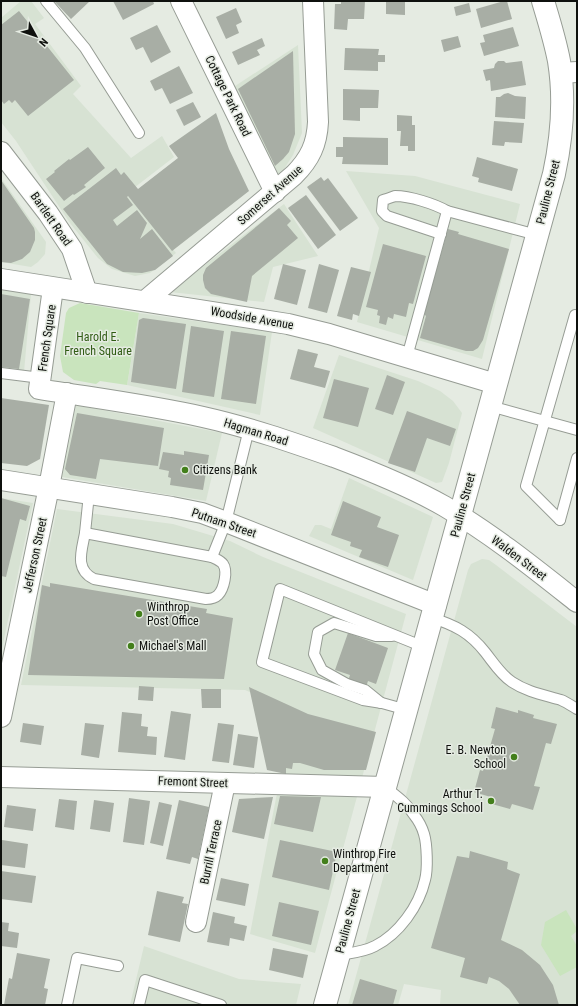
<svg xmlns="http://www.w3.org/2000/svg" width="578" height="1006" font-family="'Roboto Condensed',sans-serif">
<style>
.built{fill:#d7e2d3}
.green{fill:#c9e4bd}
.building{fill:#a8aea5}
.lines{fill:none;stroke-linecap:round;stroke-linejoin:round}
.lane-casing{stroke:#969c94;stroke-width:12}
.street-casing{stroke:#969c94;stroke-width:22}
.secondary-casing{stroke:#969c94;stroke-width:24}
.lane{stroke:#fff;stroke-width:10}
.street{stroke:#fff;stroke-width:20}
.secondary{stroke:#fff;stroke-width:22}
.poi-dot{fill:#437f1b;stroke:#e5ebe2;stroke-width:1.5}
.labels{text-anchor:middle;stroke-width:3;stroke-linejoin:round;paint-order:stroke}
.street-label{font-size:12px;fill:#0f110e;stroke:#e5ebe2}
.park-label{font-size:12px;fill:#305c14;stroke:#e5ebe2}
.poi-label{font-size:12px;fill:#0f110e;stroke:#e5ebe2;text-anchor:start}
</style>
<rect width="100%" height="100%" fill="#e5ebe2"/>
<g class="built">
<path d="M21,1H31L44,18L35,24L81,86L73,94L131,158L162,136L174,157L126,194L176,253L150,273L135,276L112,269L98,258L70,223L16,141L1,122V18Z"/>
<path d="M298,45L302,133L293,155L284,169L277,176L232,88Z"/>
<path d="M346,171L415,176L520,204L482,359L357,322L379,228Z"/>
<path d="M1,178L46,242L45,254L38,262L31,267L1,262Z"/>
<path d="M284,204L318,256L273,267L264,302L170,292Z"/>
<path d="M1,290L31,294L24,372L1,367Z"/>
<path d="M139,313L272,332L260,415L127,385Z"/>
<path d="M339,355L418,381L440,391L453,401L462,413L449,463L442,482L436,483L313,428Z"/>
<path d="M76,405L222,433L206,501L62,477Z"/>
<path d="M349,478L433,517L413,580L309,536L315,525H321L331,529Z"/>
<path d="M1,498L33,503L1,653Z"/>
<path d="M57,509L173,524L230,541L263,557L406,614L315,953L250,934L276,798L302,715L245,690L21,685Z"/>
<path d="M482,559L489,560L496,565L577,627V1005H440L441,990L404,984L398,1005H348L468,570L471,564Z"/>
<path d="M144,946L239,979L301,984L296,1005H130Z"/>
</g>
<g class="green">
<path d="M80,303L139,313L127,385L100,381L96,384L74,380L63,372L60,356L66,313L69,308Z"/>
<path d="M566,910L577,929V931L571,936L577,946V967L560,976L541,945L545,922Z"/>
</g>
<g class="building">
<path d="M54,1H90L71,19Z"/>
<path d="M113,1H153L154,4L123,20Z"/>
<path d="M341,1H365L364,19H348L347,30L334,29L335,4H341Z"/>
<path d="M386,1H405V15L386,14Z"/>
<path d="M504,1H507L512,19L481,28L476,9Z"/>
<path d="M469,3L471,12L456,16L454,7Z"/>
<path d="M236,8L242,22L236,25L239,33L226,39L216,17Z"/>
<path d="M19,11L74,80L28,116L15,100L12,103L9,100L4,104L1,100V25Z"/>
<path d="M157,25L171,52L151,63L143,47L136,50L130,38Z"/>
<path d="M513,27L519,46L484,56L480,43L485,42L483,35Z"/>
<path d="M458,36L461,47L444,52L441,40Z"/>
<path d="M262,38L265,46L257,50L260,55L238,65L232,52Z"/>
<path d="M345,48L379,49L378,55H385V62H378V71L344,70Z"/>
<path d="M293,51L295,134L289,152L283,159L275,166L238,89Z"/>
<path d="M498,61H504L506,63L522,61L526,85L491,91L490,80L486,81L483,70L494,68L495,64Z"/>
<path d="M179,66L193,93L170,104L162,88L155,91L150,81Z"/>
<path d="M343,89L379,90L378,108H360V121L343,120Z"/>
<path d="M508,93L515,96L526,97L525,119L495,117L496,97H500L504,94Z"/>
<path d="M193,102L201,117L184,126L176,110Z"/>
<path d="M216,113L229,149L249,191L172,251L128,196L127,197L133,205L113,220L117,226L137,210L147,223L140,239L152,229L173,256L155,270L142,273L123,272L107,264L63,209L116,168L121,175L124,172L138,189L178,158L169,146Z"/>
<path d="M397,115L412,116V125H415V151H408V146H400L401,131H397Z"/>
<path d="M494,121L524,123L522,143L505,142L504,146L492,145Z"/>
<path d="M343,137L388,138V165L342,164L343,157H336V147H343Z"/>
<path d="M88,147L105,168L84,185L86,187L74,195L73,194L64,201L46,179L55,172L54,171L69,159L70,160Z"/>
<path d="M477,157L518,169L512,191L478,182L479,178L472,176Z"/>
<path d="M321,177L324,181L328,178L358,218L340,231L307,187Z"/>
<path d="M1,180L34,228L35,232V240L30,252L22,259L11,263L1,262Z"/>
<path d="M306,195L336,235L318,249L288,208Z"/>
<path d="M279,208L291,221L287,225L298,238L252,276L247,302L211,294L205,288L203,280V275L206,268Z"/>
<path d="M448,229L459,232L458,234L509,249L483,340L478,348L473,351H466L420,338L426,316L424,314Z"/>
<path d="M383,244L426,256L413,304L409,303L406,317L394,314L393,319L388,317L386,325L379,323L380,316L377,315L378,310L366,307Z"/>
<path d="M283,264L306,270L297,305L274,299Z"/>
<path d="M319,264L339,270L327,313L308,308Z"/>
<path d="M351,267L371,272L359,316L353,314L352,320L337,316Z"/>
<path d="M1,294L30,299L19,369L1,367Z"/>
<path d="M143,318L186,324L176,389L131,382L139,320Z"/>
<path d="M191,326L224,331L214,397L182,392Z"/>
<path d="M231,331L266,336L256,404L221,399Z"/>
<path d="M298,349L318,354L314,367L330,371L325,388L290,379Z"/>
<path d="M387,375L405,382L393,415L375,409Z"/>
<path d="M334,379L369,388L358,427L323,418Z"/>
<path d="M1,398L49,405L40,459L27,466L1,463Z"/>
<path d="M407,411L456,429L450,446L427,438L415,472L388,463Z"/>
<path d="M77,413L164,428L158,466L100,459L96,479L70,475L65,469Z"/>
<path d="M184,451L209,455L203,490L170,485L171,478L168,477L169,471L159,469L163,452L184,455Z"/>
<path d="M1,498L30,506L26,521L20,519L6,577L1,576Z"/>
<path d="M343,501L381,517L377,527L399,535L388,567L359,557L362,550L350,546L351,542L331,535Z"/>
<path d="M50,583L207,609L206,613L233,618L224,679L28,675L42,585L50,587Z"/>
<path d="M348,633L388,648L376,684L368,681L363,696L345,690L350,675L335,670Z"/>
<path d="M139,686L154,687L153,701L138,700Z"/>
<path d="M249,687L308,714L376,732L366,770H324L300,763H293L292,769L286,768V774L267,770Z"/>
<path d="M201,689H221V708H202Z"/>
<path d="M496,707L518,713V710L534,715L533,718L557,724L551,744L546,743L534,786L540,787L533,810L512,804L510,809L492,804L494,798L474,792L480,770L483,771L495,729L491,728Z"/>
<path d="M171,711L191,714L185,760L164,757Z"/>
<path d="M122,712L142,714L141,726L148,727L147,736L157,737L156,755L118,752Z"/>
<path d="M23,723L44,726L41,745L20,742Z"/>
<path d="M85,723L104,725L99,758L81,755Z"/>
<path d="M218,723L234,725L229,763L212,761Z"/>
<path d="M238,734L258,737L254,768L233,765Z"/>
<path d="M280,796L321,797L313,832L274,824Z"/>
<path d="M273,797L264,839L232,832L239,799Z"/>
<path d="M129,798L150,801L144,845L123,842Z"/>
<path d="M59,799L77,801L74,830L55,827Z"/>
<path d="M94,800L114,803L110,832L90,829Z"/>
<path d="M179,800L209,807L198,859L192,857L190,864L166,859Z"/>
<path d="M159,802L172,805L163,846L150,843Z"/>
<path d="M7,805L36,809L33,831L4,827Z"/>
<path d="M2,840L28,844L25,868L1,865Z"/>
<path d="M280,840L337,852L329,890L272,877Z"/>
<path d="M470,851L508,862L507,869L520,874L501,940L522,950L540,965L553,985L559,1005H520L509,989L499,981L489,977L487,984L460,977L465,958L431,948L457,856L469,858Z"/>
<path d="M1,871L36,876L32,903L1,899Z"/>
<path d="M221,878L249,884L245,906L216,900Z"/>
<path d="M157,891L184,897L182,903L188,904L180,942L148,935Z"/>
<path d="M279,902L319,911L311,945L272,936Z"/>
<path d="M213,912L235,917L234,923L247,926L244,941L230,938L229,946L207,942Z"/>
<path d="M1,922L9,923L8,931L19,933L17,948L1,946Z"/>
<path d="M273,948L308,955L303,978L269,970Z"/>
<path d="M17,953L50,959L44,988L48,989L45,1005H4L9,978L12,979Z"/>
<path d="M360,979L397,990L393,1005H352Z"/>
</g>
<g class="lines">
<defs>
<g id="lane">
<path d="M46,1L85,48L139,133"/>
<path d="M441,234L387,216L382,211L383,200C387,199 392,197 395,196C410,196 435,204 447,211L537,235"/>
<path d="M407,357L447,211"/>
<path d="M1,373L41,378"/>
<path d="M490,406L577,430"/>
<path d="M560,520L526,486L575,315"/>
<path d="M560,520L577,458"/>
<path d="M85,533L212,557C216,559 221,561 223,564C228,571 224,589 218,595C215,598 210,599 206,599L94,579C74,569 82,550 85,533Z"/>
<path d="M85,533L89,494"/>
<path d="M212,557L226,522L249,429"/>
<path d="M432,618C455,625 470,633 485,652C493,662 501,675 512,682C527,692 544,695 561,700C566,702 572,706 577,709"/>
<path d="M381,703L365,690L347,684L322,670L314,654L318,632L334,623L376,636H392"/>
<path d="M407,710L382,703L363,700L262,662L280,589L424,647"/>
<path d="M339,955C351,953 364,952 375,946C399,934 419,906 425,880C428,869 427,844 424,834C422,827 418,820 414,815C407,803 395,795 385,787"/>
<path d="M67,1005L77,958L118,966"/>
<path d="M139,1005L145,980L221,1005"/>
</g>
<g id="street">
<path d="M181,1L275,192"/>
<path d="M560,73L577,72"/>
<path d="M1,152L48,213L72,249L87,293"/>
<path d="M1,279L288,324L329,334L496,384"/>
<path d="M53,288L39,389C94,398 149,405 203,417C248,427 291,442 334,457C371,471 409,486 444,506C492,534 534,568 577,602"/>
<path d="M145,301L294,175C310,159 317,144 318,122L313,1"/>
<path d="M1,480L172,507L202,513L226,522L436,605"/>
<path d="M1,717L49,487L67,393"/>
<path d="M1,777L385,787"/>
<path d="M196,922L225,783"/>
</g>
<path id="secondary" d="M325,1005L554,174C562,137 565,98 559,61C555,40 549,21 543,1"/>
</defs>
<use href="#lane" class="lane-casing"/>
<use href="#street" class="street-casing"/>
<use href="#secondary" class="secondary-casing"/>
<use href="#lane" class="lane"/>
<use href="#street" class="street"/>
<use href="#secondary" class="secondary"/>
</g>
<g class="poi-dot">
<circle cx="185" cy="470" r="4"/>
<circle cx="139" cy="614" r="4"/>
<circle cx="131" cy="646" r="4"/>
<circle cx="514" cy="757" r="4"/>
<circle cx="491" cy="801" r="4"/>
<circle cx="325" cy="861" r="4"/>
</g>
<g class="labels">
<g class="street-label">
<text transform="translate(228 96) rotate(64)" y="4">Cottage Park Road</text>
<text transform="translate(548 192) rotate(-76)" y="4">Pauline Street</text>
<text transform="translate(270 195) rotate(-42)" y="4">Somerset Avenue</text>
<text transform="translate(51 219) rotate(55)" y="4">Bartlett Road</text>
<text transform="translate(252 318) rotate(10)" y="4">Woodside Avenue</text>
<text transform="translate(47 338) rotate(-82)" y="4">French Square</text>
<text transform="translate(256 432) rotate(17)" y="4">Hagman Road</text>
<text transform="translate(463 505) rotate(-75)" y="4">Pauline Street</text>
<text transform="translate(224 523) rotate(19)" y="4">Putnam Street</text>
<text transform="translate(35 555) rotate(-78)" y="4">Jefferson Street</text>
<text transform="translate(519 558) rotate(37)" y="4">Walden Street</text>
<text transform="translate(193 782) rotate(2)" y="4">Fremont Street</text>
<text transform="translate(211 852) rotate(-78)" y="4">Burrill Terrace</text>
<text transform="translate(348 921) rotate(-75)" y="4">Pauline Street</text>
</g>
<g class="park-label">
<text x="98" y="341">Harold E.<tspan x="98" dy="14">French Square</tspan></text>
</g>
<g class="poi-label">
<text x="193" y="474">Citizens Bank</text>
<text x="147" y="611">Winthrop<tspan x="147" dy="14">Post Office</tspan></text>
<text x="139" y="650">Michael's Mall</text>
<text x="506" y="754" text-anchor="end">E. B. Newton<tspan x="506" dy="14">School</tspan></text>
<text x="483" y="798" text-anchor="end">Arthur T.<tspan x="483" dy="14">Cummings School</tspan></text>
<text x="333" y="858">Winthrop Fire<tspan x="333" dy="14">Department</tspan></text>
</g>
</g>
<rect width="578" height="1006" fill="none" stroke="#0f110e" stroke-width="4"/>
<g transform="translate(36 36) rotate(130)" stroke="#e5ebe2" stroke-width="3" paint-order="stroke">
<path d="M0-3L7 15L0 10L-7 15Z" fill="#0f110e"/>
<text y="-6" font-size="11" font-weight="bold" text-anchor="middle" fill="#0f110e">N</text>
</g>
</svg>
